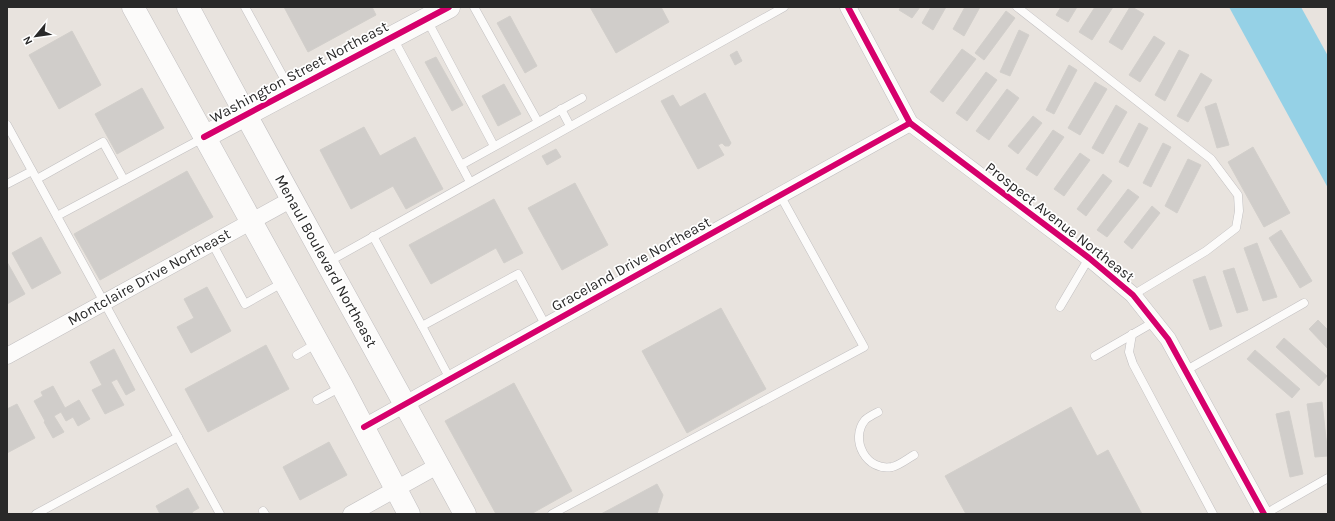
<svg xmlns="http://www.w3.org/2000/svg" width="1335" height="521" font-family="Karla,sans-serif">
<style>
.water{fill:#95d1e6}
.building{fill:#d0cdca;stroke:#d2cfcb}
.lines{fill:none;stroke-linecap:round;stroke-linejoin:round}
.lane-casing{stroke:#c1bfc0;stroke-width:9}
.street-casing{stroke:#c1bfc0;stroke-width:17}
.secondary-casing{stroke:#c1bfc0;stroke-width:23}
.lane{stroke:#fcfbfa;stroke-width:8}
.street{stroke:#fcfbfa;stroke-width:16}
.secondary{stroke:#fcfbfa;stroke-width:22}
.cycleway-casing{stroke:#fff;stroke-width:8}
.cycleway{stroke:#d6006c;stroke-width:6}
.labels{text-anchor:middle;stroke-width:3.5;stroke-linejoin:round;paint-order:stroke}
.street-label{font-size:15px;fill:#292929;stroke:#fff}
</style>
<rect width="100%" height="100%" fill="#e8e3de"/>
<path class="water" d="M1229,7H1301L1328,56V188Z"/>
<g class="building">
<path d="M284,7H372L376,15L308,52Z"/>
<path d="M590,7H661L669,22L616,53Z"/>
<path d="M901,7H920L912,18L899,10Z"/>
<path d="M931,7H946L933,30L922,23Z"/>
<path d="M965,7H980L964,36L953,29Z"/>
<path d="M1061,7H1077L1068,22L1056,15Z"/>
<path d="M1095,7H1113L1092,40L1079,32Z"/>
<path d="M1130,7H1132L1144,14L1122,50L1109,42Z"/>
<path d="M1006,11L1015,18L984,60L975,53Z"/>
<path d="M510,16L537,66L525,73L497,23Z"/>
<path d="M1019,30L1029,35L1010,76L1000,72Z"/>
<path d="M72,31L101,85L59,109L29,55Z"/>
<path d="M1154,36L1165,43L1140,82L1129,75Z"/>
<path d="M962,49L976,59L943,102L930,92Z"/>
<path d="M1179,50L1189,55L1165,101L1155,95Z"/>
<path d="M737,51L742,61L735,65L730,55Z"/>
<path d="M436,57L463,105L452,111L425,62Z"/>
<path d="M1069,65L1077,70L1054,114L1046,110Z"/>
<path d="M986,72L997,80L967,121L956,113Z"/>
<path d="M1201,73L1212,80L1188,122L1177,116Z"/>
<path d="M1095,82L1107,89L1080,135L1068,128Z"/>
<path d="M504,84L521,114L498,126L482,96Z"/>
<path d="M142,88L164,128L117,154L95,114Z"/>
<path d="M1007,89L1019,98L989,140L976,131Z"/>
<path d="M705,93L731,143L729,146H725L722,143L718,145L724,155L698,169L661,101L673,95L680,107Z"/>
<path d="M1216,103L1229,145L1217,148L1205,107Z"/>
<path d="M1116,105L1127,112L1103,154L1092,148Z"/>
<path d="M1033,116L1042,123L1018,154L1008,146Z"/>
<path d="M1139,123L1148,128L1128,167L1119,162Z"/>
<path d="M364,127L380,156L415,137L443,189L406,209L393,186L351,209L320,150Z"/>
<path d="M1053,130L1064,137L1037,176L1026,169Z"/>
<path d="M1163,143L1171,147L1151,187L1143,183Z"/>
<path d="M1253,147L1290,213L1264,227L1228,162Z"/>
<path d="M556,149L561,157L547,165L542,156Z"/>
<path d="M1080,153L1090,160L1064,196L1054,189Z"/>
<path d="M1188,159L1201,165L1177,213L1165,206Z"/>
<path d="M187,171L213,217L100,280L74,234Z"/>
<path d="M1103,174L1112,181L1086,216L1077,209Z"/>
<path d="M575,183L608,245L562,270L528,208Z"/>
<path d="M1128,189L1139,197L1107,237L1097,230Z"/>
<path d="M494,199L523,253L504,263L496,248L431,284L409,245Z"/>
<path d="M1152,206L1160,213L1132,249L1124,242Z"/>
<path d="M1281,230L1312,281L1300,288L1269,238Z"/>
<path d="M41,237L61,273L32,289L12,253Z"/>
<path d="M1257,243L1277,297L1263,301L1244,248Z"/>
<path d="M7,262L25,294L7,304Z"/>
<path d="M1234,268L1248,310L1237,313L1223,271Z"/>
<path d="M1205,276L1222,326L1210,330L1193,280Z"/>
<path d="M207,287L231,331L191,353L177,327L194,318L184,299Z"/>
<path d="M721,308L766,389L687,433L642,351Z"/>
<path d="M1318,320L1328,330V349L1309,329Z"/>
<path d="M1284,338L1327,376L1319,386L1276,347Z"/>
<path d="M266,345L289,389L208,432L185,389Z"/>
<path d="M114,349L135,390L126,395L117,379L111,382L124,405L105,414L92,390L102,385L90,362Z"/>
<path d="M1255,350L1300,389L1292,398L1247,359Z"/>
<path d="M514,383L572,491L531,514H496L445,421Z"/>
<path d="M53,386L65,408L79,400L90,419L78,426L73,417L66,421L61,412L54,416L64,432L53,438L44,422L45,421L34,401L43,396L41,392Z"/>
<path d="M1322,402L1328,456L1315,457L1307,404Z"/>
<path d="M17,404L35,438L7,453V409Z"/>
<path d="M1071,407L1097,456L1108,450L1142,514H966L945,476Z"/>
<path d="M1289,411L1303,474L1290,477L1276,414Z"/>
<path d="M329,442L347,475L300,500L283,467Z"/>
<path d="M657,484L663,495L657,514H601Z"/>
<path d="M188,488L199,508L192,512L193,514H160L156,506Z"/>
</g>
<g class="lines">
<defs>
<g id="lane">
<path d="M245,7L291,91"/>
<path d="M474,7L538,122"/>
<path d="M1017,7L1211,159L1238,195L1239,211L1236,228L1206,251L1133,295"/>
<path d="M427,20L494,146"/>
<path d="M393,38L461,165L582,98"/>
<path d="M561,109L570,126"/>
<path d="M7,125L220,514"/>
<path d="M461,165L470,182"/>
<path d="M37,179L103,142L124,180"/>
<path d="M7,184L32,171"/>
<path d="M57,216L203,138"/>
<path d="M373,236L422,326"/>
<path d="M212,243L245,304L284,282"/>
<path d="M328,262L784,7"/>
<path d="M1060,307L1089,258"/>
<path d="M1132,334L1129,352L1133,364L1213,514"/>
<path d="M297,355L317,343"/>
<path d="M1095,356L1154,322"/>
<path d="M1185,371L1304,303"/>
<path d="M450,379L422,326L518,274L546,326"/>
<path d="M317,400L341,387"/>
<path d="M878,412C874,414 868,417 865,420C849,440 867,472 892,467C900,465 907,459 914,455"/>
<path d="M263,511L265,514"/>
<path d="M36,514L178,437"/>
<path d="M552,514L864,347L780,195"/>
<path d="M1265,514L1328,478"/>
</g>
<g id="street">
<path d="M848,7L910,123L1089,258L1133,295L1168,339L1264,514"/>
<path d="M7,356L292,199"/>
<path d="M364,427L910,123"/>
<path d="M351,514L439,465"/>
</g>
<g id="secondary">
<path d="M133,7L342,386L409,514"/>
<path d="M188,7C278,177 373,345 465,514"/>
<path d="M204,137L449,7"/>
</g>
</defs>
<use href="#lane" class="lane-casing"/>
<use href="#street" class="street-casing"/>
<use href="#secondary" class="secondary-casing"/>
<use href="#lane" class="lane"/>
<use href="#street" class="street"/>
<use href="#secondary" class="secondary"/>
<defs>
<g id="cycleway">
<path d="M848,7L910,123L1089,258L1133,295L1168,339L1264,514"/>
<path d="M204,137L449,7"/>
<path d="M364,427L910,123"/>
</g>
</defs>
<use href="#cycleway" class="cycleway-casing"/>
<use href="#cycleway" class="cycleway"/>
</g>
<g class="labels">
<g class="street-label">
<text transform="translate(299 72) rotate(-28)" y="5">Washington Street Northeast</text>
<text transform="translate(1060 222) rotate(38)" y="5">Prospect Avenue Northeast</text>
<text transform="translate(326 261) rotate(61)" y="5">Menaul Boulevard Northeast</text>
<text transform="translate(631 264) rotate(-29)" y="5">Graceland Drive Northeast</text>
<text transform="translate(149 277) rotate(-29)" y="5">Montclaire Drive Northeast</text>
</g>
</g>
<rect width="1335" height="521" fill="none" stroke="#292929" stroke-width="16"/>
<g transform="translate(36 36) rotate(241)" stroke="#ffffff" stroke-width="3" paint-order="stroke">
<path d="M0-3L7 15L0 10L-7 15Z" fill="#292929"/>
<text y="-6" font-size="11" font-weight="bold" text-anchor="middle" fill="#292929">N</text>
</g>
</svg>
